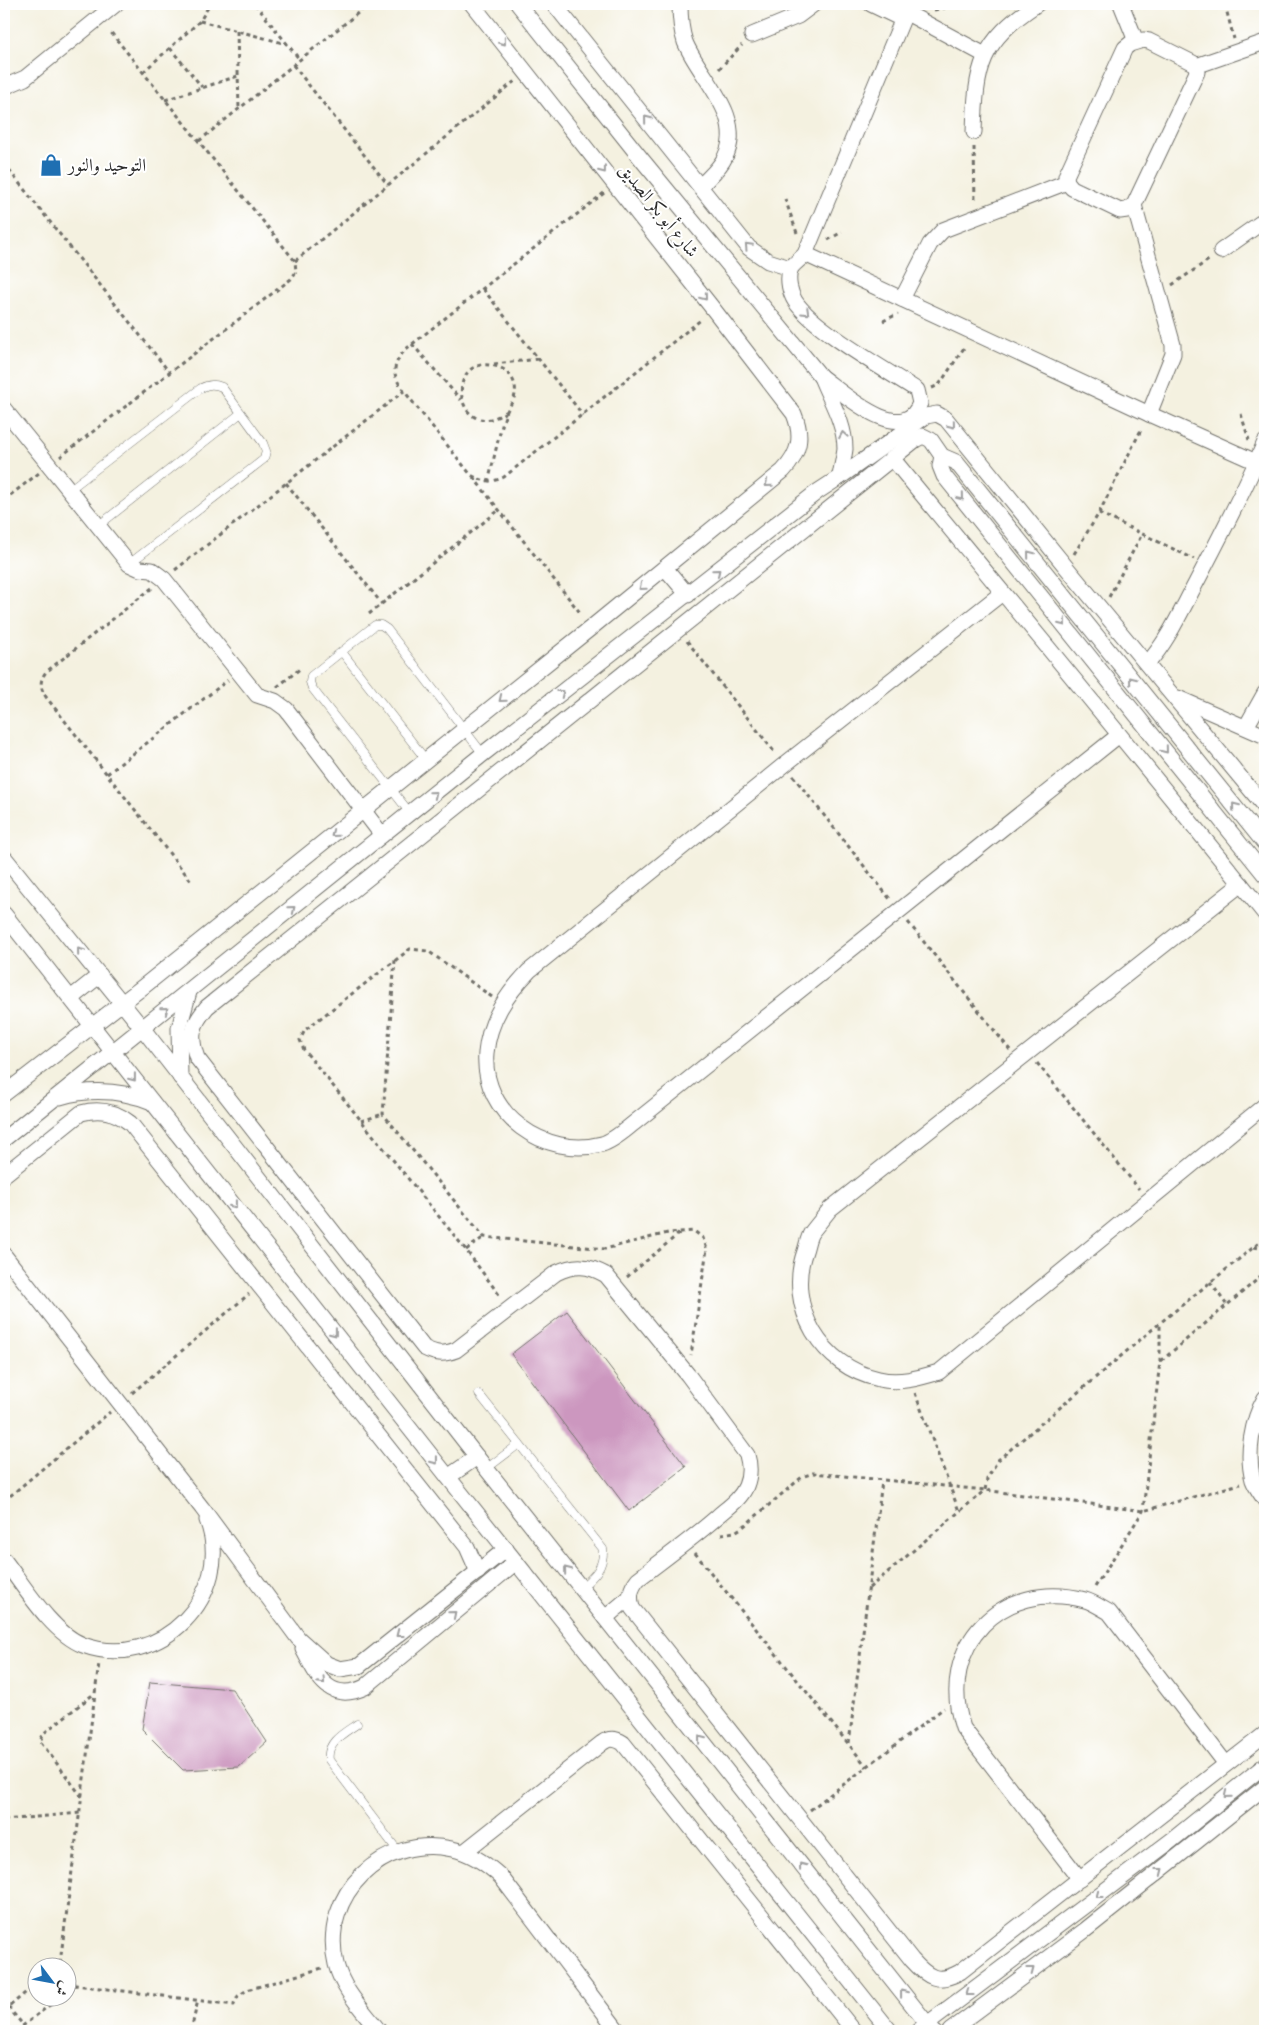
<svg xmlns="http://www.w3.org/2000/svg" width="1269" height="2035" font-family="'IM FELL Double Pica',Amiri,serif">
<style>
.building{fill:#cc97bf}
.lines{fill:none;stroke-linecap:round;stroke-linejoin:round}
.service-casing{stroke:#71706a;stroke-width:9}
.minor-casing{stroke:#71706a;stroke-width:17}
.path{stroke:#71706a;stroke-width:3;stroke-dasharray:4 4;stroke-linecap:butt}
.service{stroke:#fff;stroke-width:8}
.minor{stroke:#fff;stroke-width:15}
.oneway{stroke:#a0a0a0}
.labels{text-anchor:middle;stroke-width:4;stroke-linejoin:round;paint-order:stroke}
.poi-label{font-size:18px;fill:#2b2b2b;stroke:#fff;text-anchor:start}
.street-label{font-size:18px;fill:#2b2b2b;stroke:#fff}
</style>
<rect width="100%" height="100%" fill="#fff"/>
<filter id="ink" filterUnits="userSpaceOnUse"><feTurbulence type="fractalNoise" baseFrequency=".02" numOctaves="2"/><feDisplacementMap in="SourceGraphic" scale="10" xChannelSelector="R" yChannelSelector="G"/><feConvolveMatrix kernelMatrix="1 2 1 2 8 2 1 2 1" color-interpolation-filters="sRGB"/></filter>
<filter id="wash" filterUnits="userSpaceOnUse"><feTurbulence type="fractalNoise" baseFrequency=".0096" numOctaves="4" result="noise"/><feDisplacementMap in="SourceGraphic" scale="20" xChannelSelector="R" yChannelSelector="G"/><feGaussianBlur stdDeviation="1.12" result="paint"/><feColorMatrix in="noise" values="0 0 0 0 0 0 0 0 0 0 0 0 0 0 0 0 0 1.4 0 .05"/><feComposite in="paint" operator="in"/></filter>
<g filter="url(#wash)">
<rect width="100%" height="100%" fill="#f4f1e0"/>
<g id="blocks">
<g class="building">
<path d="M567,1311L686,1467L629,1511L511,1354Z"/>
<path d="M150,1682L232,1689L267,1742L239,1767L183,1770L142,1729Z"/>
</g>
</g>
</g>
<g filter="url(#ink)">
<use href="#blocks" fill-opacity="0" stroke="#71706a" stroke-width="1"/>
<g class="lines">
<defs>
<g id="service">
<path d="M69,490L201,388C209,384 214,384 222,387L263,443L266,451L264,459L129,564"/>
<path d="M98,526L241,413"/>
<path d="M342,652L426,760"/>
<path d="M410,813L312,688L310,682L311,676L375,625H381L387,629L483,754"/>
<path d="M479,1394L603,1549C604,1568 594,1576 581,1588"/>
<path d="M486,1469L519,1444"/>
<path d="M357,1724C344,1733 326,1742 329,1760L398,1851"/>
</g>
<g id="minor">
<path d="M554,4L749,248L768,261L790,268"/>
<path d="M680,4C680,16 681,30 685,42C699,77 746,116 725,157C720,168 709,177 701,186"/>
<path d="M871,4L902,19"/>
<path d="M1121,4L1136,41"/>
<path d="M905,12L985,55"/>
<path d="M752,35L798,16L814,4"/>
<path d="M1143,40L1149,41L1193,63L1196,66L1197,72L1134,205L1127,210L1120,211L1072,188L1067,182L1066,176L1125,48L1130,44Z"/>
<path d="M1196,66L1265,42"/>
<path d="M4,87L25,78L116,4"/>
<path d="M974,132C976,66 980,42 1037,4"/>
<path d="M1134,205L1173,345V354L1149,414"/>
<path d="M1221,251L1265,220"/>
<path d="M805,254L1149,414L1265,466"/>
<path d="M902,299L930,244L943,230L1067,182"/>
<path d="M821,377C842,392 903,449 920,403L917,390C886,370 813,329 795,301C790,293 787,280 790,271C791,265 801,259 805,254L909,4"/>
<path d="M4,409L129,564L140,569L152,570L164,579L257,695L275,701L286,709L382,835"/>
<path d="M942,456L940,466L944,476L1265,875"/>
<path d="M892,458C1017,610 1142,761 1265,914"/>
<path d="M840,477L926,416L937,414L946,419L1066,567L1265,807"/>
<path d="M665,568L688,595"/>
<path d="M1002,593L784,765L529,971C507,994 489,1020 486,1053C481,1115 546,1159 602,1144C613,1141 625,1130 634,1123L1119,735"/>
<path d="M1147,664C1168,641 1181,611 1196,583C1220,537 1245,490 1265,442"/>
<path d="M1178,698L1265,736"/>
<path d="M1246,727L1265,693"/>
<path d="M1265,844L956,462L942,456L931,440L923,436L915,440L207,1007C192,1025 189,1036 197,1058L424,1348C436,1354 443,1355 456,1350L556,1273C575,1264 588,1265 606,1275L688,1375L747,1455C750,1465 750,1476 746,1486C741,1499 727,1508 717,1517C692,1539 664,1559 638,1579C630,1589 629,1596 632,1608L912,1960C928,1978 938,1984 960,1972L1265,1734"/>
<path d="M4,857L143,1029L477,1457L933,2031"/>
<path d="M1241,884L830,1209C824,1217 817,1225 811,1233C808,1238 807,1245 805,1251C785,1307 822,1367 879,1379C899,1384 919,1378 939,1372L1265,1105"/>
<path d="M4,914L448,1477L890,2031"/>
<path d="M71,998L100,975"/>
<path d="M180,1077L179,1028L189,992"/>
<path d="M4,1094L144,986L592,627L783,471C800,453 803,436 794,414L714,310L472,4"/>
<path d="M60,1097C92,1088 121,1090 152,1102"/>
<path d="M4,1139L483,754L817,492L840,477C841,468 844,458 845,449C845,423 830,400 821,377L643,161L518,4"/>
<path d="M4,1175L81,1113C100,1108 115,1111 130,1123L467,1547L478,1572"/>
<path d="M4,1255L202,1508L298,1638L327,1664L340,1669L359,1666L506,1549"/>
<path d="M1265,1398C1252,1421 1246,1454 1253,1480C1255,1486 1261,1494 1265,1500"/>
<path d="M448,1477L477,1457"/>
<path d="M4,1560C24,1586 52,1633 83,1645C159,1673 236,1594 207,1520"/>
<path d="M605,1618L629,1598"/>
<path d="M303,1649C317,1676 329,1704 365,1687L516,1562"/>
<path d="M464,1852L602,1743C609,1738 615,1738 623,1743L854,2031"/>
<path d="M1080,1879L963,1728C936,1646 1002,1578 1085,1600C1093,1602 1101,1608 1109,1612L1226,1764"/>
<path d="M379,2031C363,2010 343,1991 336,1964C319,1895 384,1833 452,1849C472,1853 487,1864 501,1877L618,2031"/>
<path d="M918,2031L1172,1840L1265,1765"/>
<path d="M950,2031L1084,1931L1265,1787"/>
</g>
</defs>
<use href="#service" class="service-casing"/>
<use href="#minor" class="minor-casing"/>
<g class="path">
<path d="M255,4L300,60"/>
<path d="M1225,5L1234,39"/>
<path d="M934,10L945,8"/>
<path d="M200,21L287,44"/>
<path d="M237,31L239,109"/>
<path d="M170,48L202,87"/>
<path d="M293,65L388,185"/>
<path d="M719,69L742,45"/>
<path d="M143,72L200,21L210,4"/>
<path d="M165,100L238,76"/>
<path d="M199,141L369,4"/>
<path d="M974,147L975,203"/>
<path d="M4,164L170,373"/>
<path d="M604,193L406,349C392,365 391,374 404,391L471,475C483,482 492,483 504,477L702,319"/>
<path d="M785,199L797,233"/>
<path d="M828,240L842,232"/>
<path d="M295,261L515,81"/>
<path d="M1172,285L1210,259"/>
<path d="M483,289L583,415"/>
<path d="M883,321L898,314"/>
<path d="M412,344L461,400"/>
<path d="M494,364L539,359"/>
<path d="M932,388L939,385L966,345"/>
<path d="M1241,414L1249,440"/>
<path d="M60,457L291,279L296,272L295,261L109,30"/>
<path d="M473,477L582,615"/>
<path d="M488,482C494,461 499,430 507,411C511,403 517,397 515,386C513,376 505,368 495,366C442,353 456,448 507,411"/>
<path d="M286,483L382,604"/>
<path d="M4,500L39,473"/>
<path d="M1099,513L1194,559"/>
<path d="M1074,554L1099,513L1142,428"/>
<path d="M175,570L404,391"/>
<path d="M152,588L46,672C39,681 40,688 46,697L192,882"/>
<path d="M1109,597L1142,534"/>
<path d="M369,614L499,510"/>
<path d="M687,641L776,754"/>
<path d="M277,687L301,668"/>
<path d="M107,774L228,680"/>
<path d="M793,776L890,899"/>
<path d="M908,922L1010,1050"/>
<path d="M395,960L383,1114L484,1237L605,1249L668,1233L694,1231L703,1238L707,1249L691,1355"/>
<path d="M492,997L428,951L410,949L305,1030L300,1040L304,1050L466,1250L500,1296"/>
<path d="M1037,1063L1139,1189"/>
<path d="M361,1121L383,1114"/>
<path d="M1254,1247L1265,1249"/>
<path d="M466,1250L484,1237"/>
<path d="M627,1277L682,1231"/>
<path d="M1210,1282L1226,1304"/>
<path d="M1161,1361L1265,1273"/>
<path d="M132,1393L249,1294"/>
<path d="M915,1393L959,1511"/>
<path d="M4,1501L110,1412"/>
<path d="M721,1534L735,1532L743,1527L802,1477L813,1473L985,1490L1143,1511L1240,1484"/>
<path d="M695,1553L867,1767"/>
<path d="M1095,1587L1143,1511L1160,1361V1323"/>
<path d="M869,1588L985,1490L987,1479L998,1460L1160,1323L1265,1238"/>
<path d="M849,1743L882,1481"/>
<path d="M82,1797L40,1741L44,1733L95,1693"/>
<path d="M810,1810L944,1708"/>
<path d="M4,1820L80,1813"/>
<path d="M54,1968L60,1963L99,1663"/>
<path d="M68,1974L75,1985"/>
<path d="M68,1991L75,1985L234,2005L238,1996L247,1990L322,1968"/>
<path d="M8,2007L24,2026"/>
<path d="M4,2011L38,1982"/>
<path d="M16,2031L59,1998"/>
<path d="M191,2031L198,2000"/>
</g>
<use href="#service" class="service"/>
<use href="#minor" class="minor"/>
</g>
<defs><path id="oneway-chevron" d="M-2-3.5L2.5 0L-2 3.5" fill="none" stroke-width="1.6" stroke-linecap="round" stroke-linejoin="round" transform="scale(1.25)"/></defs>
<g class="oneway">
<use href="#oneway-chevron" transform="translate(503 42) rotate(51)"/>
<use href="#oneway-chevron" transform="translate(647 119) rotate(-129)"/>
<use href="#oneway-chevron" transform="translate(603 170) rotate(52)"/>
<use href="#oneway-chevron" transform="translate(748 246) rotate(-133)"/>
<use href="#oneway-chevron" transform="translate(704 297) rotate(51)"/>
<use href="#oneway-chevron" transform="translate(806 312) rotate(44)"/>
<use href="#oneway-chevron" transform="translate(952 425) rotate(51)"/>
<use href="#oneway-chevron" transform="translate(843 435) rotate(-100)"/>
<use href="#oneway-chevron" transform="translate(768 484) rotate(141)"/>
<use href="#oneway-chevron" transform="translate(961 497) rotate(51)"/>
<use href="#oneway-chevron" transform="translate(1030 554) rotate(-129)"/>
<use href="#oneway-chevron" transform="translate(717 572) rotate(-39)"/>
<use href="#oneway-chevron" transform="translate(642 587) rotate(141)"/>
<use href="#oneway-chevron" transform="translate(1063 623) rotate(51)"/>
<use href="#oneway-chevron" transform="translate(1132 680) rotate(-129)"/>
<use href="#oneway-chevron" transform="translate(561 693) rotate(-38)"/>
<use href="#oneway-chevron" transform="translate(502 699) rotate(141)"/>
<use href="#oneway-chevron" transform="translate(1165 750) rotate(51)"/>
<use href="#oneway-chevron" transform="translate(434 794) rotate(-39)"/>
<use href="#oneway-chevron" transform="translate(1235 806) rotate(-129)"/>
<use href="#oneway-chevron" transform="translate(334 834) rotate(141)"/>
<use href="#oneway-chevron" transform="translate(292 909) rotate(-39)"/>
<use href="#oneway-chevron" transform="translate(80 951) rotate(-129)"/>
<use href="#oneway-chevron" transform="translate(165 1010) rotate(-39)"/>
<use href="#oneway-chevron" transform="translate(133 1078) rotate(52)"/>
<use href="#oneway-chevron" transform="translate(234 1205) rotate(52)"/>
<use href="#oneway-chevron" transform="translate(334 1333) rotate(52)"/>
<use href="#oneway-chevron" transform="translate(435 1461) rotate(52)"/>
<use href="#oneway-chevron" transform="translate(567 1570) rotate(-129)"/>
<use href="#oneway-chevron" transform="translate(453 1614) rotate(-40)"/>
<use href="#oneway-chevron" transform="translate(399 1634) rotate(142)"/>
<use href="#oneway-chevron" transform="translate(322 1681) rotate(47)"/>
<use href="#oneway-chevron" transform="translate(701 1739) rotate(-128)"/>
<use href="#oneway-chevron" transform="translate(1227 1795) rotate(141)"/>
<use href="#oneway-chevron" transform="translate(802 1866) rotate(-128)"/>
<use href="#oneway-chevron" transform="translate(1160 1871) rotate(-38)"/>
<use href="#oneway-chevron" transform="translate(1099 1895) rotate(143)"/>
<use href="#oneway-chevron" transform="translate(1031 1970) rotate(-37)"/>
<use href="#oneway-chevron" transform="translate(903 1993) rotate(-128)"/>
<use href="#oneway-chevron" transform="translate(969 1993) rotate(143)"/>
</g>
</g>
<defs>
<symbol id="shop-bare" viewBox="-9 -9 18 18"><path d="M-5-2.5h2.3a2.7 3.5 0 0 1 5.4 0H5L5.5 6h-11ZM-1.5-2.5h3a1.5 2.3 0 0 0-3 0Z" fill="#1f6fb2" stroke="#fff" stroke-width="2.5" paint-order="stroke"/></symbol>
</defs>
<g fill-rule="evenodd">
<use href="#shop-bare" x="35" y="149" width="32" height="32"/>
</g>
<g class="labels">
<g class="poi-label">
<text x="68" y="171">التوحيد والنور</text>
</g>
<g class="street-label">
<text transform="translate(659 210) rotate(51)" y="6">شارع أبو بكر الصديق</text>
</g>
</g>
<rect width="1269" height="2035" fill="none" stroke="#fff" stroke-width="20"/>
<g transform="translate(52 1982) rotate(122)"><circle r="24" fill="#ffffff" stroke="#aaaaaa"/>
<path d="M0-4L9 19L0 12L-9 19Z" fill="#1f6fb2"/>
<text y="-8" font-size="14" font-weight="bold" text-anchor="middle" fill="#2b2b2b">ش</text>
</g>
</svg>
